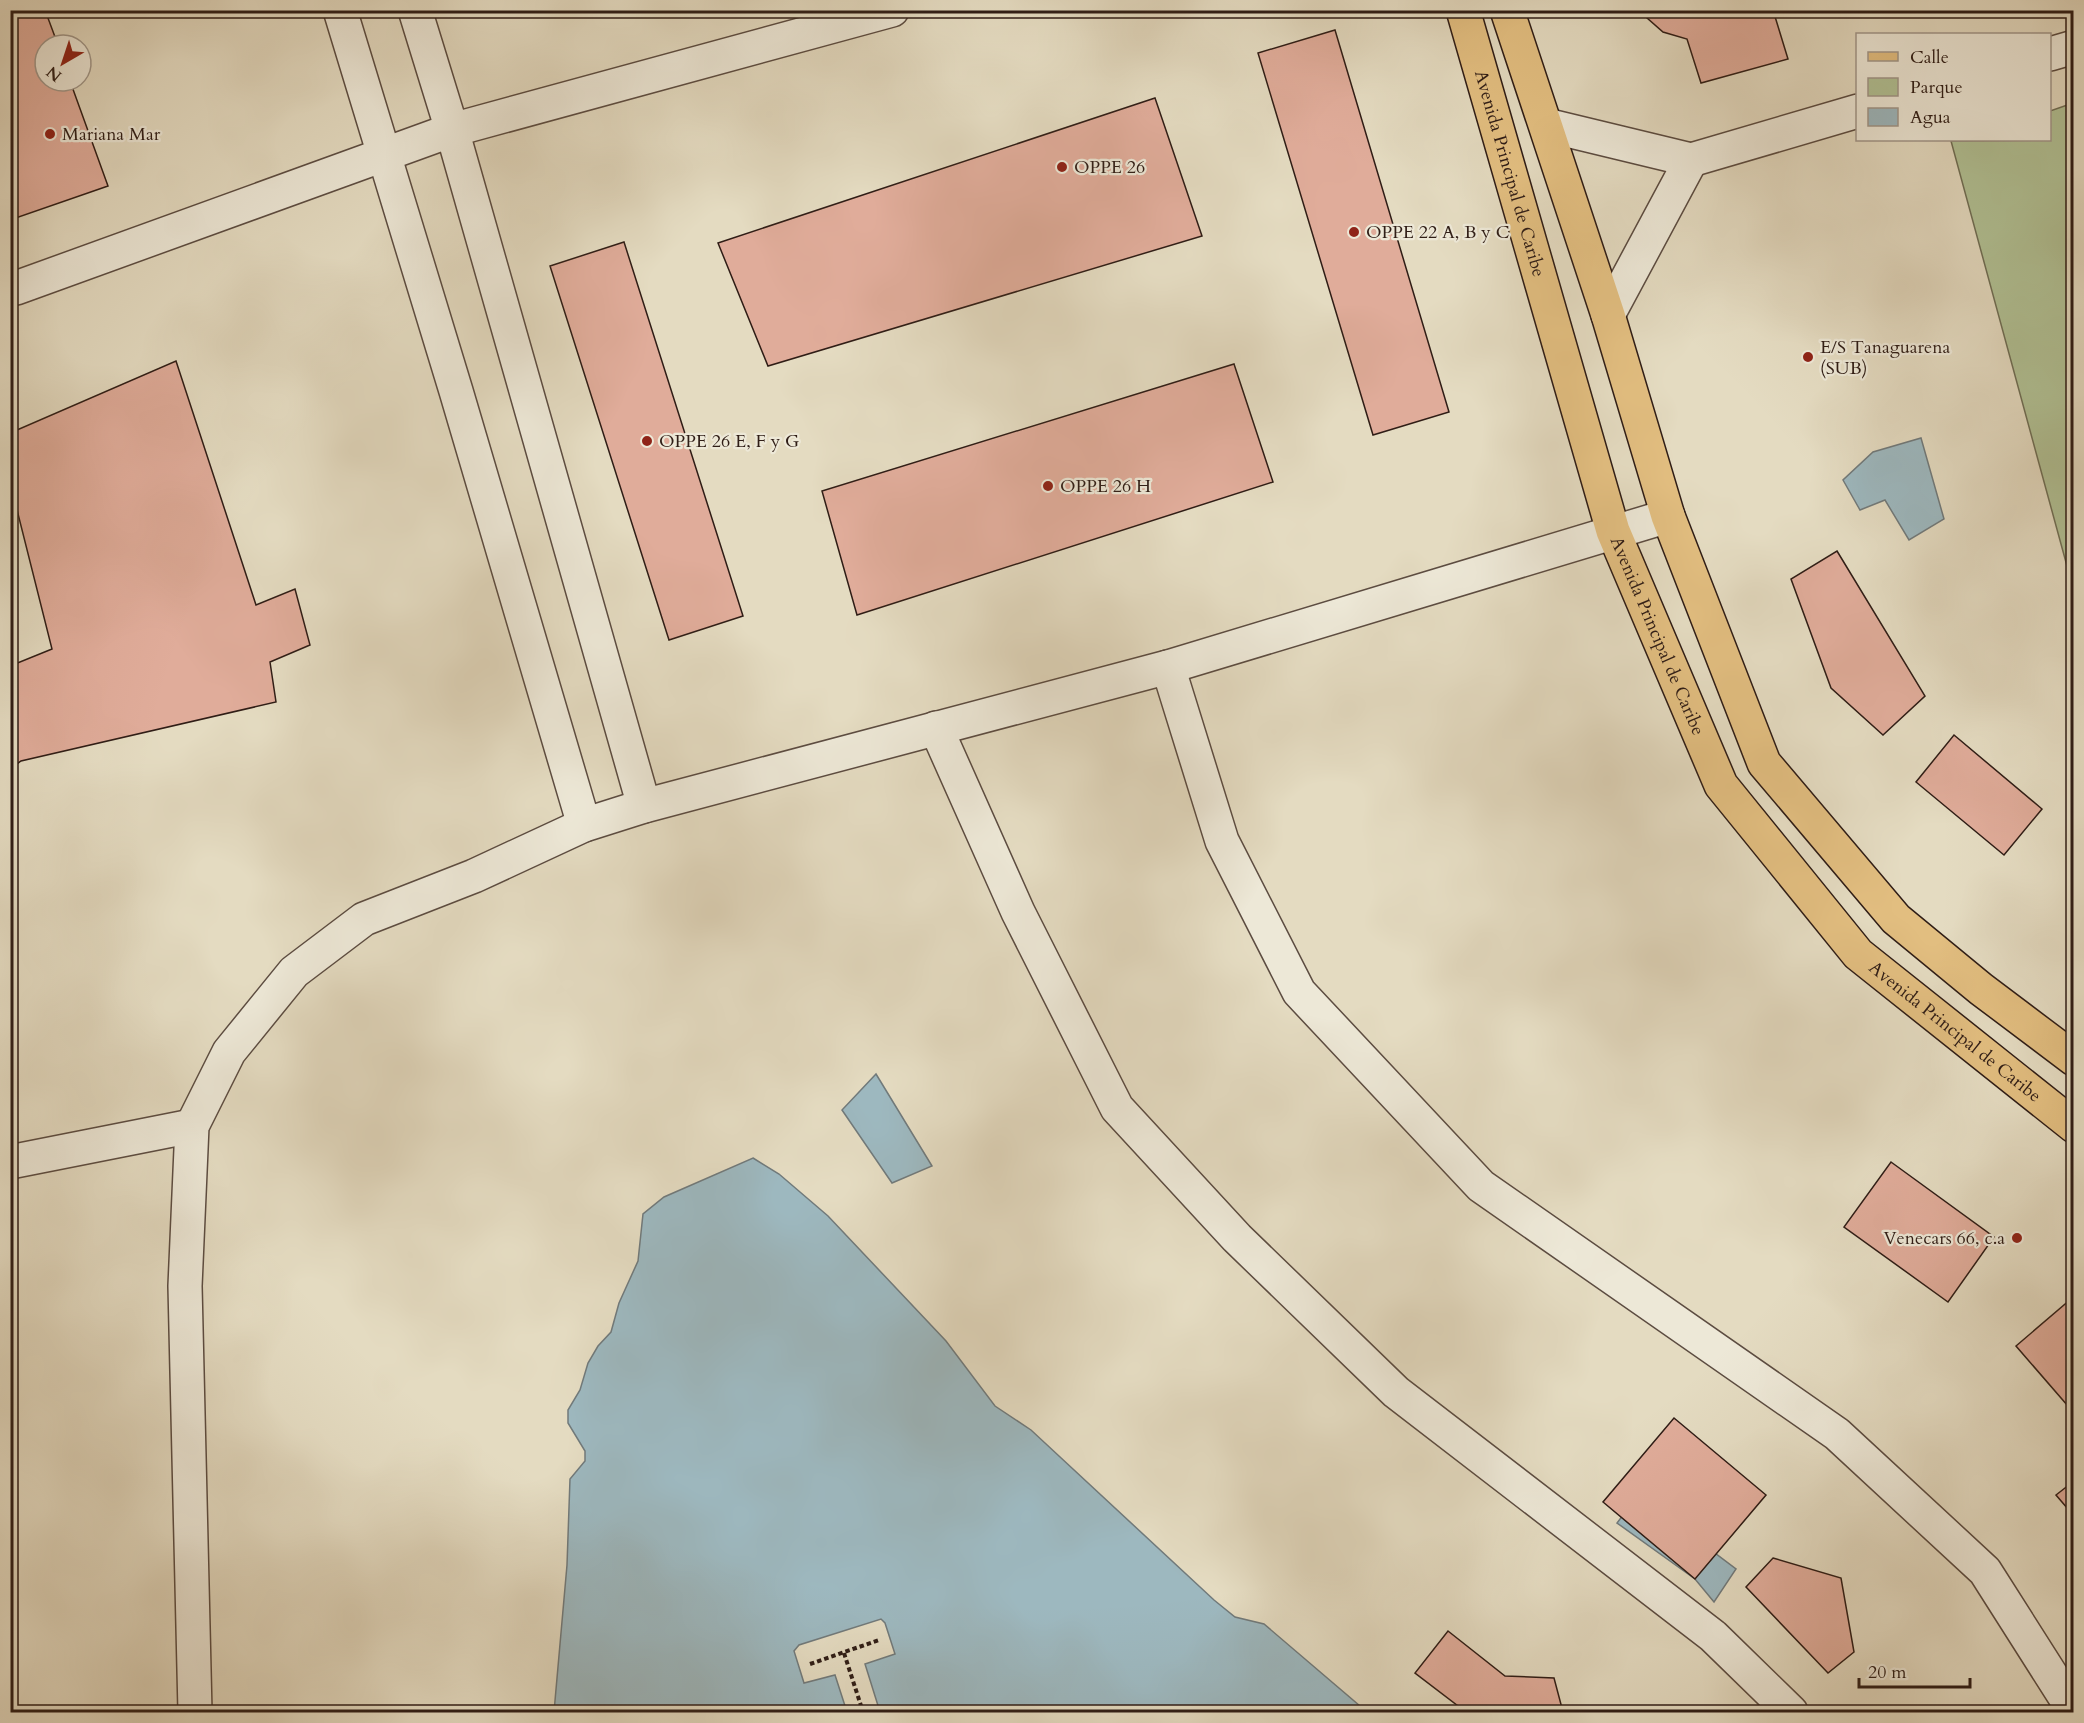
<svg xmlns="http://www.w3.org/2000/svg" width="2084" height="1723" font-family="Cardo,serif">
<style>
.green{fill:#b1c195;stroke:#706f56;stroke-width:1.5}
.water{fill:#9db8bf;stroke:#717a7b;stroke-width:1.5}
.building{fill:#e0ac9a;stroke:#2f1d16;stroke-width:1.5}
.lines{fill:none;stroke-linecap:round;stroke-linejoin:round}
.minor-casing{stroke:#5c4c41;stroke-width:36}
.major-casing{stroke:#2f1d16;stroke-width:36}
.path{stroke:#2f1d16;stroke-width:4;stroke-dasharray:4.5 3;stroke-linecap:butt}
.minor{stroke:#ede8d7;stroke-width:33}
.major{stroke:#e2be80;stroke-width:33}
.poi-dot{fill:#8f2418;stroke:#ede8d7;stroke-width:2}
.labels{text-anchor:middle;stroke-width:4.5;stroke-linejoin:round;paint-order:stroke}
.poi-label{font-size:18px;fill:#2f1d16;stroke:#ede8d7;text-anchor:start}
.street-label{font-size:18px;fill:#2f1d16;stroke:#ede8d7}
</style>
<rect width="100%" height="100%" fill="#e4dbc1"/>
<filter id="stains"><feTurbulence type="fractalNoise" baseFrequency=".00333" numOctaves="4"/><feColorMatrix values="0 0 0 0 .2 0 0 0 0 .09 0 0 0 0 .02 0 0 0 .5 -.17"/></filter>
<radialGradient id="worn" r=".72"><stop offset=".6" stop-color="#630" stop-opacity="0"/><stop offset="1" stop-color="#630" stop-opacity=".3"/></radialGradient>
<path class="green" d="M2073,103H2074L2073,588L1951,141L2050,140V111Z"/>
<g class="water">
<path d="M1921,438L1944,519L1909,540L1885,500L1860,510L1843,480L1873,452Z"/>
<path d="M876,1074L932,1166L892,1183L842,1110Z"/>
<path d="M753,1158L779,1174L828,1216L946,1341L995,1406L1031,1430L1214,1600L1235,1617L1264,1624L1367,1712H880L865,1664L895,1654L885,1623L881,1619L799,1645L794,1651L804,1683L835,1675L847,1712H554L567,1565L570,1479L585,1461V1451L568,1423V1410L580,1390L588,1363L598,1346L611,1332L619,1303L638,1261L643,1214L664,1197Z"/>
<path d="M1638,1495L1736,1569L1714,1602L1695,1579L1617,1523Z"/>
</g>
<g class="building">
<path d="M10,10H45L58,45H45V81H70L108,186L10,220Z"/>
<path d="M1638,10H1773L1788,59L1701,83L1687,39L1663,32Z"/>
<path d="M1335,30L1449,412L1373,435L1258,53Z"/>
<path d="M1155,98L1202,236L768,366L718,243Z"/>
<path d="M624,242L743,616L669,640L550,266Z"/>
<path d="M176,361L256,605L295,589L310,645L270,662L276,702L21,761L10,769V666L52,649L10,482V433Z"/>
<path d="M1234,364L1273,482L857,615L822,491Z"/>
<path d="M1837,551L1925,696L1883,735L1831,688L1791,579Z"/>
<path d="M1954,735L2042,809L2004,855L1916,782Z"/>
<path d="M1891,1162L1994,1237L1948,1302L1844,1227Z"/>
<path d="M2071,1299L2074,1302V1413L2016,1346Z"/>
<path d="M1674,1418L1766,1495L1695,1579L1603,1502Z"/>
<path d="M2074,1481V1516L2056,1495Z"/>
<path d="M1773,1558L1841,1578L1854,1652L1828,1673L1746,1587Z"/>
<path d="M1448,1631L1505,1676L1554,1678L1563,1712H1466L1415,1673Z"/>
</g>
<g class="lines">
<defs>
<g id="minor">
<path d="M340,10L456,391L584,825"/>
<path d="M415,10L452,130L644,806"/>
<path d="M2050,54L2074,47"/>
<path d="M1546,125L1691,160L1608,315"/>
<path d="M1691,160L1858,111"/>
<path d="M10,286L16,288L452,130L892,10"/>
<path d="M1168,667L1222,841L1299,992L1481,1186L1837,1434L1985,1571L2074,1711"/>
<path d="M936,728L1018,912L1117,1108L1237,1238L1396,1392L1713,1636L1791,1712"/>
<path d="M10,1162L192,1126"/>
<path d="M195,1712L185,1286L192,1126L229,1052L294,972L364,919L474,876L584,825L644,806L1168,667L1668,516"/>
</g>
<g id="major">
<path id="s1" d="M1463,10L1613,531L1721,785L1858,954L2074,1126"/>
<path d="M1507,10L1608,315L1668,516L1764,763L1896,919L1981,989L2074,1059"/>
</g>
</defs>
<use href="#minor" class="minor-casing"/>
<use href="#major" class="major-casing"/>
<g class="path">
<path d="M844,1653L863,1712"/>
<path d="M810,1664L879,1640"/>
</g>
<use href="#minor" class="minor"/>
<use href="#major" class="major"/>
</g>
<g class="poi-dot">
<circle cx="50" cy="134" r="6"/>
<circle cx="1062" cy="167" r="6"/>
<circle cx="1354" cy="232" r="6"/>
<circle cx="1808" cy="357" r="6"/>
<circle cx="647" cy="441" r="6"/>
<circle cx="1048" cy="486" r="6"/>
<circle cx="2017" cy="1238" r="6"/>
</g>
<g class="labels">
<g class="poi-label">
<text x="62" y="140">Mariana Mar</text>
<text x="1074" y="173">OPPE 26</text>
<text x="1366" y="238">OPPE 22 A, B y C</text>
<text x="1820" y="353">E/S Tanaguarena<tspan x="1820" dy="21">(SUB)</tspan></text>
<text x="659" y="447">OPPE 26 E, F y G</text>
<text x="1060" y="492">OPPE 26 H</text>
<text x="2005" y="1244" text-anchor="end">Venecars 66, c.a</text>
</g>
<g class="street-label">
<text dy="6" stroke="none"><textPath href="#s1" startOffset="170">Avenida Principal de Caribe</textPath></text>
<text dy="6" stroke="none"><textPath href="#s1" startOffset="656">Avenida Principal de Caribe</textPath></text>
<text dy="6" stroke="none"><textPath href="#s1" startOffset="1160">Avenida Principal de Caribe</textPath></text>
</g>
</g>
<rect width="2084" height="1723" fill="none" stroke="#e4dbc1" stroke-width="36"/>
<rect x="12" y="12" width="2060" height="1699" fill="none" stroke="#2f1d16" stroke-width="3"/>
<rect x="18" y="18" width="2048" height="1687" fill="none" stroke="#2f1d16" stroke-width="1.5"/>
<rect x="1856" y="33" width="195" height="108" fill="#ede8d7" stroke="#a1978a" stroke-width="1.5"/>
<rect x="1868" y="52" width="30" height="9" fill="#e2be80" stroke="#a1978a" stroke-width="1.5"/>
<text x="1910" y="63" font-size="18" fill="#2f1d16">Calle</text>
<rect x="1868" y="78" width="30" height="18" fill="#b1c195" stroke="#a1978a" stroke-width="1.5"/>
<text x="1910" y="93" font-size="18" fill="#2f1d16">Parque</text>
<rect x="1868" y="108" width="30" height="18" fill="#9db8bf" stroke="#a1978a" stroke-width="1.5"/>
<text x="1910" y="123" font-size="18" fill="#2f1d16">Agua</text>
<g transform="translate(63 63) rotate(219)"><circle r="28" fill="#ede8d7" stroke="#a1978a" stroke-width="1.5"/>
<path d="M0-4.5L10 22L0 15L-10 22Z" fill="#8f2418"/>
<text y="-9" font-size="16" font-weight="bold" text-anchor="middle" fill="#2f1d16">N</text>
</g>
<path d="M1859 1678v9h111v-9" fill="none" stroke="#2f1d16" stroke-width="3"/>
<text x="1868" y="1678" font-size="18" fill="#2f1d16" stroke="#ede8d7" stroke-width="4.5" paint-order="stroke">20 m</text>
<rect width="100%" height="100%" filter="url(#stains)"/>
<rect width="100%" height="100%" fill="url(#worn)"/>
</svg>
